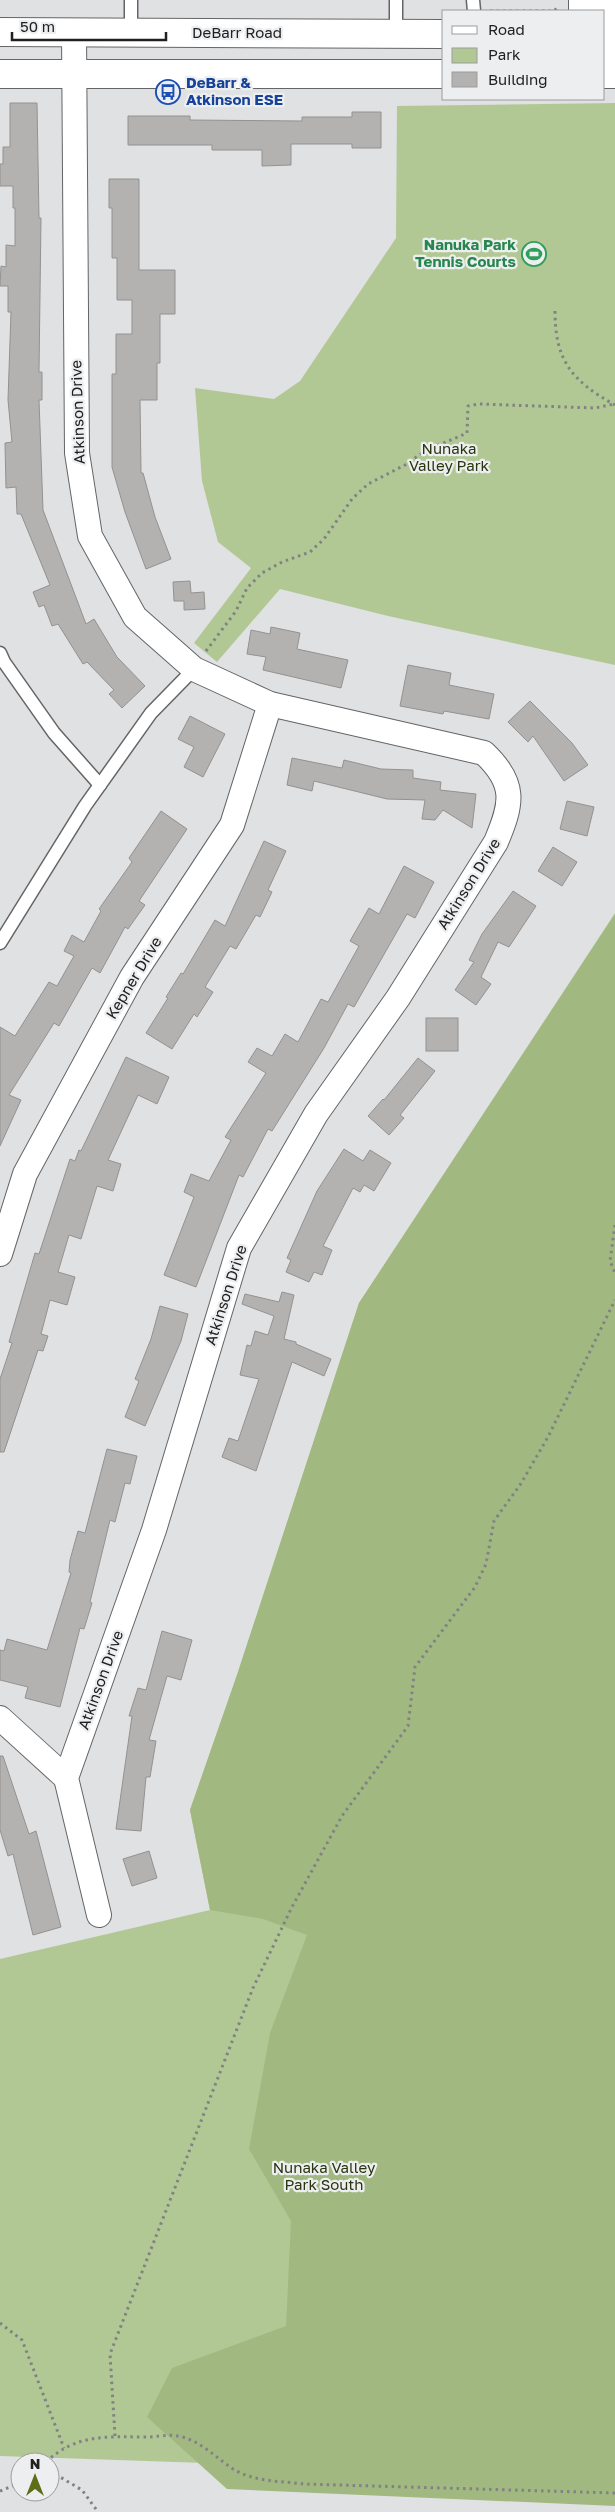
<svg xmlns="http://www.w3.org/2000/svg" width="615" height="2512" font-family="'Golos Text',sans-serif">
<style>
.green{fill:#b2c894}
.forest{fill:#a2b881}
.building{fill:#b4b2b1;stroke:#949291}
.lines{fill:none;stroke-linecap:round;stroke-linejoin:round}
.service-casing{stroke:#646567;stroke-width:15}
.minor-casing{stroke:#646567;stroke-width:26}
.secondary-casing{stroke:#646567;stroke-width:30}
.path{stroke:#818283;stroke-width:3;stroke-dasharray:2.5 4;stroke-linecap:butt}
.service{stroke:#fff;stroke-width:12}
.minor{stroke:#fff;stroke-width:24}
.secondary{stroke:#fff;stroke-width:28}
.labels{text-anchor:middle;stroke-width:4.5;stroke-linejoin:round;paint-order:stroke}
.street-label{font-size:15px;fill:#202021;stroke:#edeef0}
.transit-label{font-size:15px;font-weight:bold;fill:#164399;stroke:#edeef0;text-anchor:start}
.leisure-label{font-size:15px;font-weight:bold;fill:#27864d;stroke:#edeef0;text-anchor:end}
.park-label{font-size:15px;fill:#27360c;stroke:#edeef0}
</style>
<rect width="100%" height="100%" fill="#e0e1e2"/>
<g class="green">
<path d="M615,103V665L388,616L280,589L217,662L194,643L251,568L218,542L202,481L195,388L274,399L300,381L396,238L397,106Z"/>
<path d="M615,913V2477L0,2456V1959L210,1910L190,1810L237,1675L359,1303Z"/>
</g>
<path class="forest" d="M615,914V2506L227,2489L147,2417L172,2368L286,2326L291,2221L249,2149L270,2033L307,1935L263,1919L210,1910L190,1810L237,1675L359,1303Z"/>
<g class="building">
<path d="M10,103H37L39,218H41L39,372H42V400H39L43,510L86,624L94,619L117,657L145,686L122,708L109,694L114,690L87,662L83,664L58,624L52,626L44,605L39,607L33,592L50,585L21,514H17L16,487L6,488L5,443L12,442L8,400L11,312H8V286H0L1,266L6,267V245L15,246V208H13V186H0V164H3V147H10Z"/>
<path d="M352,112H381V148H352V144H291V165L262,166V150H212V145H128V116H190V120L302,121V117H352Z"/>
<path d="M109,179H139V270H175V314H160V363H157V400H140L141,473H143L155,517L171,559L146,569L125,512L112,467V374H116V334H132V300H117V258H112V208H109Z"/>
<path d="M190,581L191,593L204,592L205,609L184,610V601H174L173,582Z"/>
<path d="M271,627L300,633L297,649L348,660L341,688L263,670L266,657L247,654L251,630L270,634Z"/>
<path d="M408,665L451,673L449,685L494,694L489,719L444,711L443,714L400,706Z"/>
<path d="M530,701L572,743L588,765L564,781L533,736L528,742L508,722Z"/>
<path d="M190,716L225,734L203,777L184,767L194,747L178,739Z"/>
<path d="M292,758L342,768L344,760L381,769L413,770V778L441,782L440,790L476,794L472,828L443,810L435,820L422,819L425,800L387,799L314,781L312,791L287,785Z"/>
<path d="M567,801L594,807L587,836L560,829Z"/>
<path d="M161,811L187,829L139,901L145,905L128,929L125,927L100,973L92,968L59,1026L54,1023L9,1095L21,1100L0,1146V1027L15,1036L49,982L57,986L74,956L64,951L72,935L84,942L101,911L99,909L132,862L129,858Z"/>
<path d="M264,841L286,851L268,890L272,892L260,917L256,915L236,949L230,946L205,987L213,992L197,1017L194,1014L172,1049L146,1033L168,998L166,997L181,973L183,974L215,920L225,926Z"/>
<path d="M553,847L577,862L562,886L538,871Z"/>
<path d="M404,866L434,882L415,918L407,914L354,1007L348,1004L324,1048L272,1131L268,1129L243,1177L239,1175L196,1287L164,1275L194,1197L184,1192L191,1174L209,1181L231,1140L225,1137L266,1073L248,1062L257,1048L272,1056L285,1034L298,1042L321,999L328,1002L359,946L350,941L369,908L379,914Z"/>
<path d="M513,891L536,906L509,947L498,942L481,977L491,984L476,1005L455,990L474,962L469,960L482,934Z"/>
<rect x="426" y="1018" width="32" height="33"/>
<path d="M126,1057L169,1077L157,1104L138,1095L108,1160L121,1164L113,1191L97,1186L81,1239L69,1235L58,1272L75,1277L67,1305L50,1300L41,1334L48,1336L43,1351L38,1350L4,1452H0V1379L12,1343L9,1342L35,1253L39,1254L70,1159L75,1161L79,1150L81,1151Z"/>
<path d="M418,1058L435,1071L400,1115L404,1118L389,1135L368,1116L383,1099L384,1100Z"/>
<path d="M344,1149L363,1161L370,1150L391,1163L374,1191L364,1185L360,1192L353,1188L323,1246L332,1250L322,1275L314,1272L309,1282L286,1272L291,1260L287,1258L317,1191Z"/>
<path d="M282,1292L294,1295L284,1339L296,1342V1344L331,1359L324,1376L292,1362L256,1471L222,1457L229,1438L238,1441L259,1379L240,1375L247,1345L251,1346L255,1331L268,1335L274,1316L242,1304L245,1294L279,1302Z"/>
<path d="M160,1306L188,1314L181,1341L145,1426L125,1417L139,1381L135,1379L151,1339Z"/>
<path d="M107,1449L137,1456L130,1484L125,1483L115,1522L110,1520L90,1602L92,1603L84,1629L80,1628L60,1707L25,1698L28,1687L0,1680V1650L4,1651L7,1639L47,1650L71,1573L69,1572L70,1560L78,1531L85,1533Z"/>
<path d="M162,1631L192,1640L181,1680L167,1676L149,1740L156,1741L150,1777H146L141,1831L116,1829L132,1716H129L138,1688L146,1690Z"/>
<path d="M0,1756H3L29,1834L36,1831L61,1927L33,1935L13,1854L8,1856L0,1830Z"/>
<path d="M149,1851L157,1878L132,1886L123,1859Z"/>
</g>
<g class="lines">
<defs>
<g id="service">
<path d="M131,0V32"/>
<path d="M396,0V34"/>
<path d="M473,0L474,11"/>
<path d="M0,653L4,662L54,733L100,785"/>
<path d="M0,943L85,806L151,713L194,669"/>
</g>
<g id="minor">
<path d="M581,0V11"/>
<path d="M604,21V0"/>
<path d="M74,32L77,453L90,536L135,617L194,669L270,704L484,753C517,784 512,804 496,842L398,998L316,1114L239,1248L154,1530L66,1778L99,1915"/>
<path d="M604,43L605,74"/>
<path d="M0,1254L25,1174L132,977L232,825L270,704"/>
<path d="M0,1718L66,1778"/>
</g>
<g id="secondary">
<path d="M0,32L444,34"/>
<path d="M604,36H615"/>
<path d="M0,74H444"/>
<path d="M604,74H615"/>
</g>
</defs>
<use href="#service" class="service-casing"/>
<use href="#minor" class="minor-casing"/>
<use href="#secondary" class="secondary-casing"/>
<g class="path">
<path d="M490,11H554L559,6"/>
<path d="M555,311C555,361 572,381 615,405"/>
<path d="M206,651L236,611L247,588L262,573L282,562L310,552L324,539L352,499L368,484L405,465L425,451L467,433L468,406L479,404L595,408L614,404"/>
<path d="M615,1225L610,1261L615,1273"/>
<path d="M0,2323L22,2340L64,2448"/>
<path d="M115,2436L110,2354L253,1988L292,1907L342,1816L408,1726L415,1667L475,1587L486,1564L494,1521L520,1485L548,1437L615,1300"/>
<path d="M46,2462C77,2433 108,2437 147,2437C157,2437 168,2434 178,2436C200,2440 215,2457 233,2469C254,2482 281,2481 304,2484L615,2493"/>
<path d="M50,2471L82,2490L98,2512"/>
<path d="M0,2491L20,2483"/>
</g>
<use href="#service" class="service"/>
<use href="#minor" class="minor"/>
<use href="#secondary" class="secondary"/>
</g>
<defs>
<symbol id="bus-ring" viewBox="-11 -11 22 22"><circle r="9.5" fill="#edeef0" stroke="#1a4fb4" stroke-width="1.5"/><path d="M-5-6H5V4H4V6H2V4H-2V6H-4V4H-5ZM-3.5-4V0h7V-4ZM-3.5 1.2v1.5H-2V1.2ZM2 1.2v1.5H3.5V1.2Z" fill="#1a4fb4"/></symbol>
<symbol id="stadium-ring" viewBox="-11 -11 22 22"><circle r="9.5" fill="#edeef0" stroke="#2e9e5b" stroke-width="1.5"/><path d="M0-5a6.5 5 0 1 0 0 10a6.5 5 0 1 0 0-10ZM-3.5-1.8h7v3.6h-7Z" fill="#2e9e5b"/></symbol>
</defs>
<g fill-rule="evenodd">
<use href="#bus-ring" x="154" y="78" width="28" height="28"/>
<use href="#stadium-ring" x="520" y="240" width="28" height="28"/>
</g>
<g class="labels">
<g class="street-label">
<text x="237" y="38">DeBarr Road</text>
<text transform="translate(78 412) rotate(-92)" y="5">Atkinson Drive</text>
<text transform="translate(469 884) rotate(-58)" y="5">Atkinson Drive</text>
<text transform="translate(134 978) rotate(-59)" y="5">Kepner Drive</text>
<text transform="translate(226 1295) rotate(-72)" y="5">Atkinson Drive</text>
<text transform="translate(101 1680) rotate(-70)" y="5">Atkinson Drive</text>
</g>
<g class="transit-label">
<text x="186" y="88">DeBarr &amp;<tspan x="186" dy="17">Atkinson ESE</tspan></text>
</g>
<g class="leisure-label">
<text x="516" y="250">Nanuka Park<tspan x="516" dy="17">Tennis Courts</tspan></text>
</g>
<g class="park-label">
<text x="449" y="454">Nunaka<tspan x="449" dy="17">Valley Park</tspan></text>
<text x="324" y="2173">Nunaka Valley<tspan x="324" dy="17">Park South</tspan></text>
</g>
</g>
<rect x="442" y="10" width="162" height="90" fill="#edeef0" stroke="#9b9c9d"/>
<rect x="452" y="26" width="25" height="8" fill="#ffffff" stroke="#9b9c9d"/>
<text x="488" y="35" font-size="15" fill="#202021">Road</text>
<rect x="452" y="48" width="25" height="15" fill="#b2c894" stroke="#9b9c9d"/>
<text x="488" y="60" font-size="15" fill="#202021">Park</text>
<rect x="452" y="72" width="25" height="15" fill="#b4b2b1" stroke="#9b9c9d"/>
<text x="488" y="85" font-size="15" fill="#202021">Building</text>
<g transform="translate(35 2477)"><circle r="24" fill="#edeef0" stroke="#9b9c9d"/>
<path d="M0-4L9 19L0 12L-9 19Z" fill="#5e6d18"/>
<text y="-8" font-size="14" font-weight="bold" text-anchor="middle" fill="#202021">N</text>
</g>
<path d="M12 32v8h154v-8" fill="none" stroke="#202021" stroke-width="2.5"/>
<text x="20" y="32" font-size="15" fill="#202021" stroke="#edeef0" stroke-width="4" paint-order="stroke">50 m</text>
</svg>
